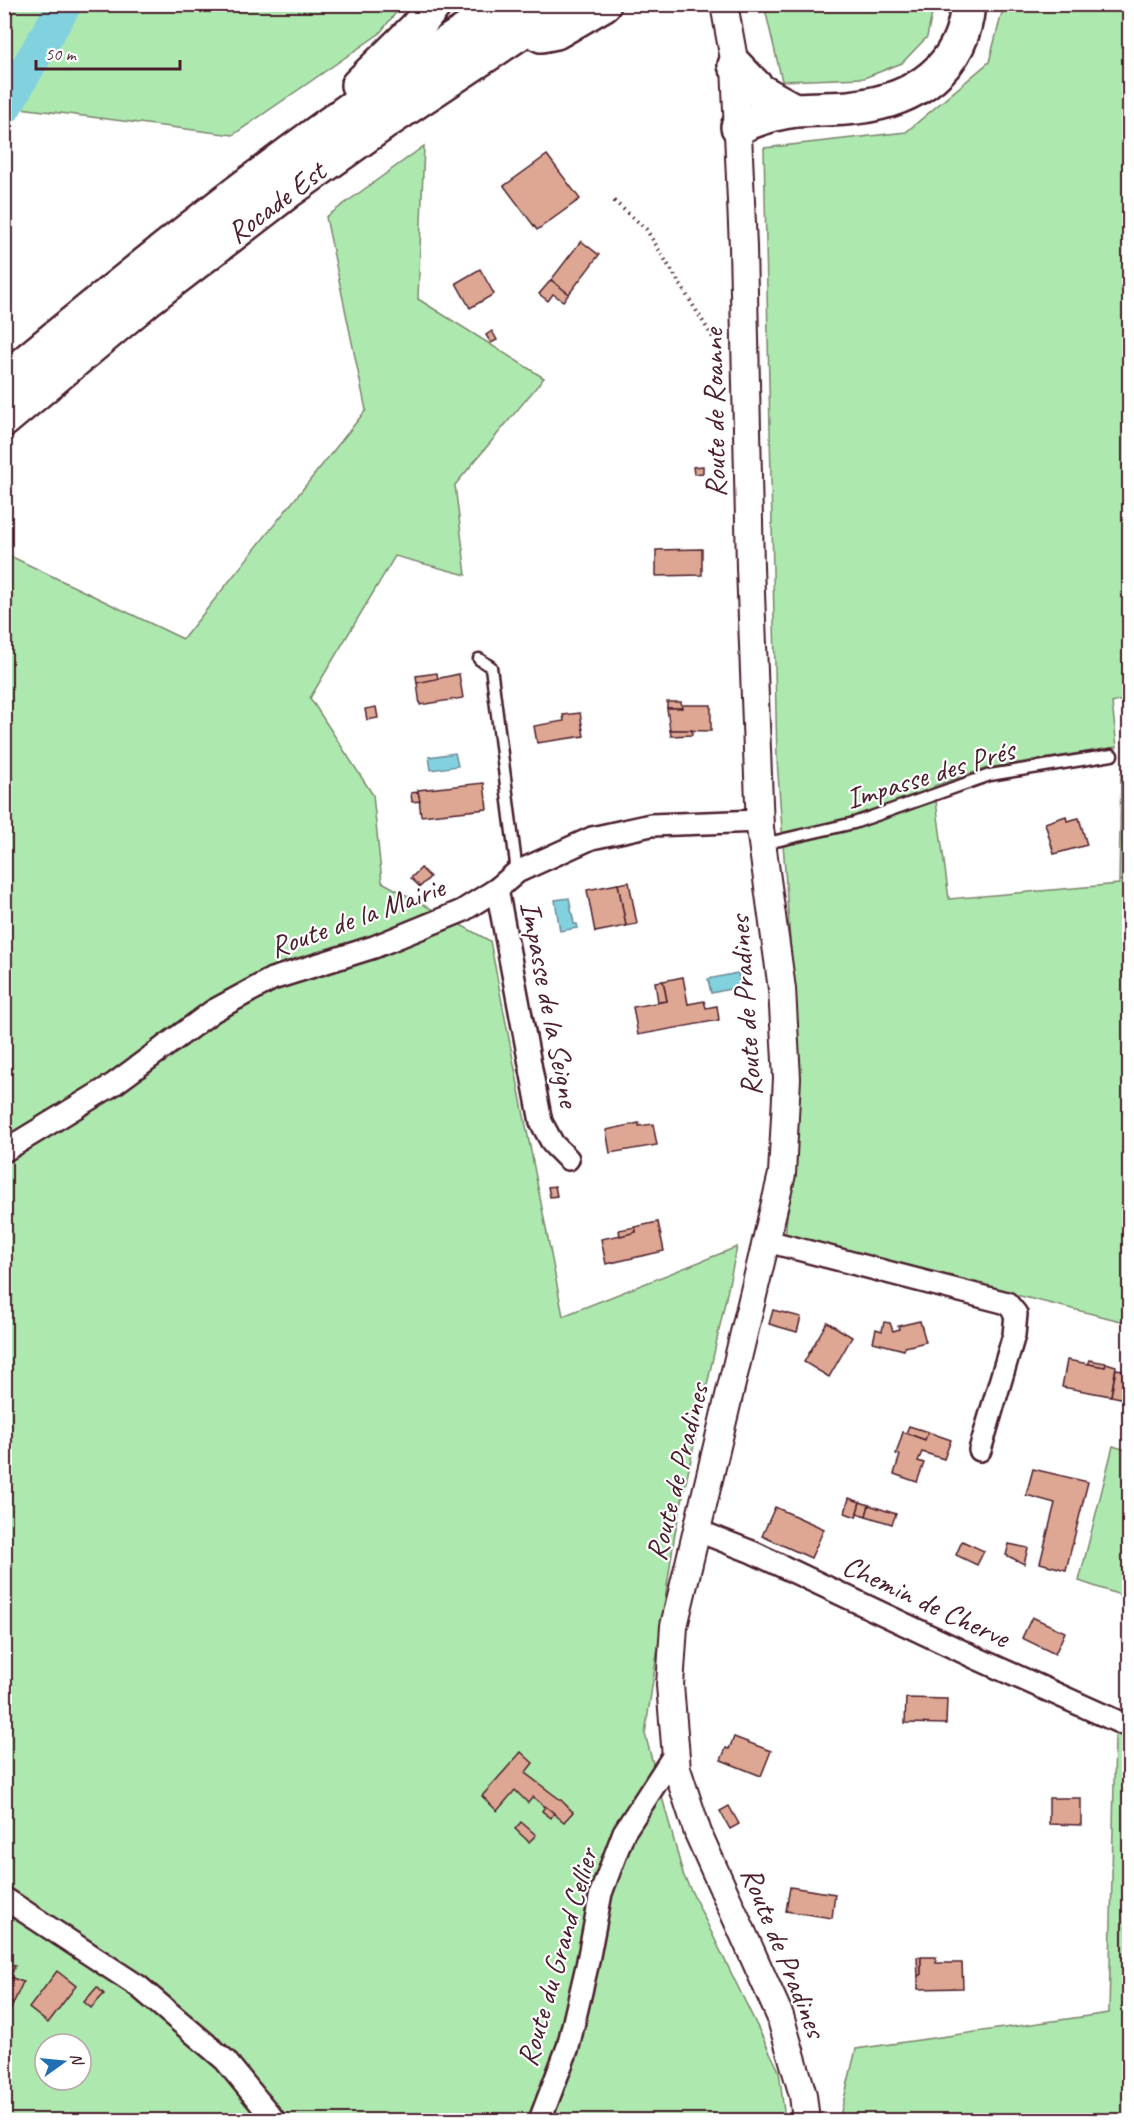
<svg xmlns="http://www.w3.org/2000/svg" width="1134" height="2125" font-family="Caveat,sans-serif">
<style>
.green{fill:#ade9af;stroke:#7c846d;stroke-width:1.5;fill-rule:evenodd}
.water{fill:#82d1df;stroke:#6c8a97;stroke-width:1.5}
.lines{fill:none;stroke-linecap:round;stroke-linejoin:round}
.river{stroke:#82d1df;stroke-width:34}
.building{fill:#dda794;stroke:#4a1f2b;stroke-width:1.5}
.service-casing{stroke:#4a1f2b;stroke-width:15}
.minor-casing{stroke:#4a1f2b;stroke-width:26}
.tertiary-casing{stroke:#4a1f2b;stroke-width:30}
.trunk-casing{stroke:#4a1f2b;stroke-width:38}
.path{stroke:#4a1f2b;stroke-width:4;stroke-dasharray:1.5 4.5;stroke-linecap:butt}
.service{stroke:#fff;stroke-width:10}
.minor{stroke:#fff;stroke-width:21}
.tertiary{stroke:#fff;stroke-width:26}
.trunk{stroke:#fff;stroke-width:33}
.labels{text-anchor:middle;stroke-width:4.5;stroke-linejoin:round;paint-order:stroke}
.street-label{font-size:30px;fill:#4a1f2b;stroke:#fff}
</style>
<rect width="100%" height="100%" fill="#fff"/>
<filter id="ink" filterUnits="userSpaceOnUse"><feTurbulence type="fractalNoise" baseFrequency=".0167" numOctaves="2"/><feDisplacementMap in="SourceGraphic" scale="12" xChannelSelector="R" yChannelSelector="G"/><feConvolveMatrix kernelMatrix="1 2 1 2 8 2 1 2 1" color-interpolation-filters="sRGB"/></filter>
<g filter="url(#ink)">
<g class="green">
<path d="M5,4H402V5L379,34L233,135L5,106Z"/>
<path d="M764,5V4L934,5L927,37L902,63L864,78L782,81Z"/>
<path d="M1004,5H1129V698L1112,703L1117,747L987,768L934,786L949,899L1119,884L1121,774L1129,779V1323L785,1238L800,1078L777,760L764,148L906,132L989,62Z"/>
<path d="M424,146L418,299L544,378L455,485L466,575L395,556L310,698L373,795L382,882L490,941L563,1316L737,1247L675,1533L645,1734L683,1874L779,2071L785,2120H5L4,553L183,639L366,410L326,217ZM45,2044H81V2080H45Z"/>
<path d="M1113,1446L1129,1451V1598L1079,1581Z"/>
<path d="M1129,1703V2120H839L856,2049L1109,2013L1115,1737Z"/>
</g>
<g class="water">
<path d="M455,753L458,766L431,770L429,757Z"/>
<path d="M569,898L574,924H577L578,928L560,931L555,900Z"/>
<path d="M738,973L740,987L711,993L708,979Z"/>
</g>
<g class="lines">
<path class="river" d="M4,108L65,4"/>
</g>
<g class="building">
<path d="M547,155L580,199L537,230L504,186Z"/>
<path d="M581,241L599,255L569,294L551,280Z"/>
<path d="M480,269L494,294L470,308L456,283Z"/>
<path d="M551,280L569,294L563,301L553,294L548,301L539,294Z"/>
<path d="M492,331L497,340L491,343L486,335Z"/>
<path d="M703,466V473L694,474L693,467Z"/>
<path d="M702,549V575L656,576V550Z"/>
<path d="M437,673L438,680L417,683L416,676Z"/>
<path d="M459,674L463,698L420,705L417,683Z"/>
<path d="M667,702H681L682,708H667Z"/>
<path d="M682,705H711V731L670,730L667,708H682Z"/>
<path d="M376,707L378,718L367,720L365,709Z"/>
<path d="M580,713L584,736L537,743L534,726L564,721L563,715Z"/>
<path d="M670,730H692V735L671,736Z"/>
<path d="M484,783L487,809L421,816L418,790Z"/>
<path d="M418,792L420,801L412,802L411,793Z"/>
<path d="M1066,816L1067,821L1079,818L1087,845L1054,854L1045,823Z"/>
<path d="M421,868L430,877L420,887L411,878Z"/>
<path d="M629,882L637,924L626,926L618,884Z"/>
<path d="M618,884L626,926L595,932L587,890Z"/>
<path d="M683,977L688,1004L704,1001L706,1008L717,1006L719,1020L638,1035L633,1007L667,1001L663,981Z"/>
<path d="M663,981L667,1001L658,1002L655,982Z"/>
<path d="M639,1123V1126L653,1124L657,1145L610,1153L606,1130Z"/>
<path d="M555,1186L557,1196L550,1197L548,1187Z"/>
<path d="M658,1222L664,1251L606,1264L601,1239L636,1232L635,1227Z"/>
<path d="M635,1227L636,1232L620,1236L619,1230Z"/>
<path d="M773,1310L801,1317L797,1332L769,1324Z"/>
<path d="M920,1321L926,1342L905,1347L904,1350L873,1342L876,1329L882,1331L884,1322L890,1323L893,1331L899,1329L898,1326Z"/>
<path d="M827,1322L852,1337L829,1377L804,1362Z"/>
<path d="M1067,1360L1105,1367L1106,1363L1116,1366L1111,1396L1062,1387Z"/>
<path d="M1089,1360L1106,1363L1105,1367L1089,1364Z"/>
<path d="M1116,1369L1130,1371L1125,1399L1111,1396Z"/>
<path d="M909,1426L928,1432L925,1440L906,1433Z"/>
<path d="M903,1432L925,1440L928,1432L951,1440L944,1459L922,1452L918,1461L924,1463L917,1482L894,1474L900,1455L896,1454Z"/>
<path d="M1033,1469L1088,1482L1066,1570L1040,1563L1055,1503L1026,1495Z"/>
<path d="M849,1498L860,1502L856,1517L845,1513Z"/>
<path d="M860,1502L869,1505L866,1516L857,1513Z"/>
<path d="M869,1505L896,1514L892,1524L866,1516Z"/>
<path d="M775,1507L824,1529L811,1558L762,1536Z"/>
<path d="M962,1541L984,1551L977,1565L956,1555Z"/>
<path d="M1009,1544L1028,1548L1024,1564L1006,1555Z"/>
<path d="M1032,1617L1065,1632L1055,1654L1022,1638Z"/>
<path d="M906,1698L947,1699L946,1724L905,1723Z"/>
<path d="M734,1737L771,1751L761,1776L721,1760L726,1748L729,1749Z"/>
<path d="M521,1752L533,1763L525,1773L562,1801L573,1812L564,1822L533,1797L528,1803L515,1790L497,1811L482,1796Z"/>
<path d="M1049,1798H1081V1825L1049,1824Z"/>
<path d="M545,1806L554,1813L551,1818L542,1811Z"/>
<path d="M729,1806L739,1824L730,1829L720,1811Z"/>
<path d="M521,1822L536,1835L529,1842L515,1829Z"/>
<path d="M790,1887L835,1894L832,1918L786,1911Z"/>
<path d="M917,1957H921V1975L918,1976Z"/>
<path d="M921,1957H936V1963H962L963,1988L918,1989V1976L921,1975Z"/>
<path d="M4,1962L15,1966L10,1977L23,1982L13,2004L4,2000Z"/>
<path d="M57,1971L76,1986L48,2023L29,2008Z"/>
<path d="M97,1987L104,1994L91,2008L84,2002Z"/>
<path d="M4,2000L13,2004L5,2024H4Z"/>
</g>
<g class="lines">
<defs>
<g id="service">
<path d="M479,659L491,667L517,872"/>
<path d="M763,844L854,823L990,775L1112,755"/>
</g>
<g id="minor">
<path d="M497,889L541,1122L553,1144L568,1159"/>
<path d="M4,1151L114,1084L213,1011L272,979L374,947L462,911L497,889L517,872L592,838L651,825L760,821"/>
<path d="M767,1241L1007,1303L1016,1314L1014,1335L980,1450"/>
<path d="M696,1530L752,1552L976,1658L1130,1727"/>
<path d="M4,1898L138,1986L225,2060L274,2120"/>
<path d="M540,2120L568,2047L587,1966L601,1893L624,1832L676,1752"/>
</g>
<path id="tertiary" d="M724,4L735,65L743,247L750,567L760,828L782,989L787,1078L782,1174L674,1626L670,1685L677,1769L698,1833L780,2016L803,2095L806,2120"/>
<g id="trunk">
<path d="M541,35L556,32L604,4"/>
<path d="M735,65L760,91L794,110"/>
<path d="M358,85L416,28L435,4"/>
<path d="M738,127C756,119 776,112 796,110C816,108 836,110 856,107C915,100 963,68 968,4"/>
<path d="M4,380C165,246 330,114 508,4"/>
<path d="M4,420L147,300L290,190L384,123L563,4"/>
</g>
</defs>
<use href="#service" class="service-casing"/>
<use href="#minor" class="minor-casing"/>
<use href="#tertiary" class="tertiary-casing"/>
<use href="#trunk" class="trunk-casing"/>
<g class="path">
<path d="M4,23L18,4"/>
<path d="M614,201L646,229L715,341H725"/>
</g>
<use href="#service" class="service"/>
<use href="#minor" class="minor"/>
<use href="#tertiary" class="tertiary"/>
<use href="#trunk" class="trunk"/>
</g>
</g>
<g class="labels">
<g class="street-label">
<text transform="translate(276 202) rotate(-37)" y="10">Rocade Est</text>
<text transform="translate(714 413) rotate(-91)" y="10">Route de Roanne</text>
<text transform="translate(930 774) rotate(-17)" y="10">Impasse des Prés</text>
<text transform="translate(357 917) rotate(-20)" y="10">Route de la Mairie</text>
<text transform="translate(550 1004) rotate(79)" y="10">Impasse de la Seigne</text>
<text transform="translate(745 1006) rotate(-94)" y="10">Route de Pradines</text>
<text transform="translate(677 1472) rotate(-76)" y="10">Route de Pradines</text>
<text transform="translate(926 1601) rotate(25)" y="10">Chemin de Cherve</text>
<text transform="translate(784 1952) rotate(68)" y="10">Route de Pradines</text>
<text transform="translate(557 1957) rotate(-74)" y="10">Route du Grand Cellier</text>
</g>
</g>
<rect width="1134" height="2125" fill="none" stroke="#fff" stroke-width="24"/>
<rect x="12" y="12" width="1110" height="2101" fill="none" stroke="#4a1f2b" stroke-width="2" filter="url(#ink)"/>
<g transform="translate(63 2062) rotate(75)"><circle r="28" fill="#ffffff" stroke="#b7a5aa" stroke-width="1.5"/>
<path d="M0-4.5L10 22L0 15L-10 22Z" fill="#1f6fb2"/>
<text y="-9" font-size="16" font-weight="bold" text-anchor="middle" fill="#4a1f2b">N</text>
</g>
<path d="M36 60v9h144v-9" fill="none" stroke="#4a1f2b" stroke-width="3"/>
<text x="45" y="60" font-size="18" fill="#4a1f2b" stroke="#ffffff" stroke-width="4.5" paint-order="stroke">50 m</text>
</svg>
